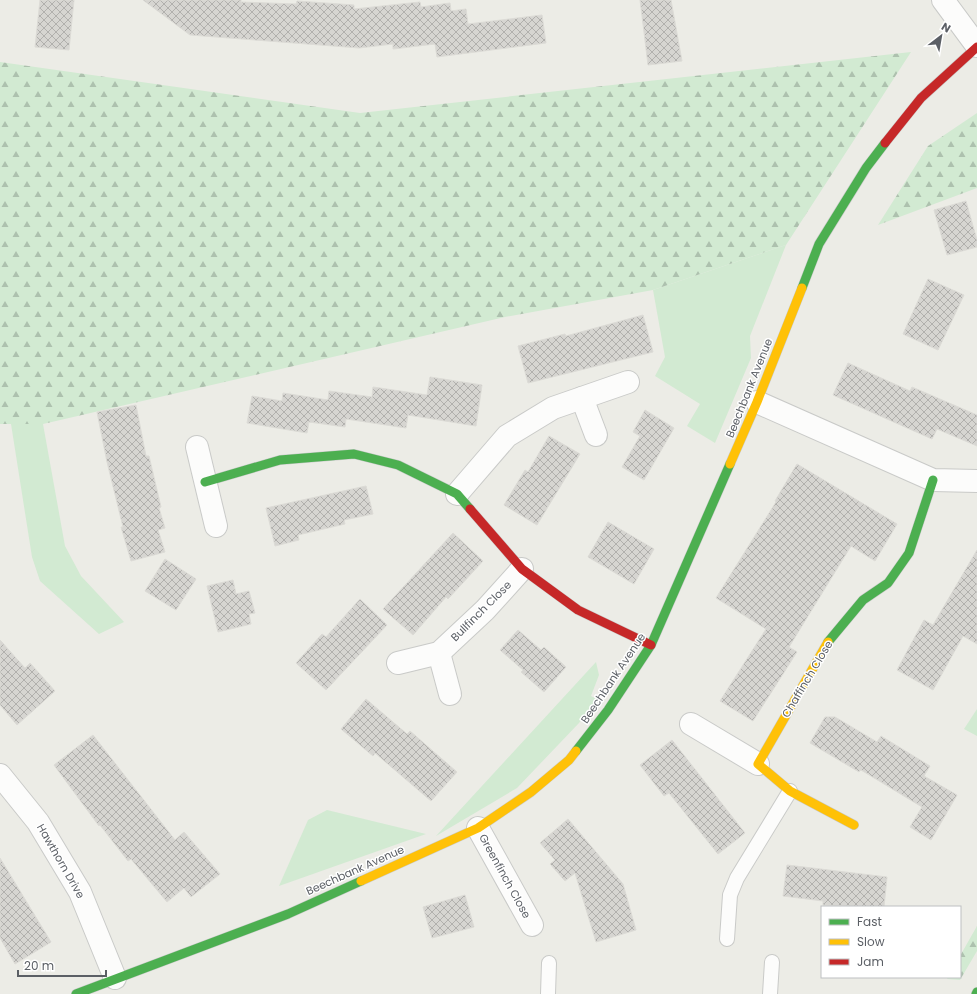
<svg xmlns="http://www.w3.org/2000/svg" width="977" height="994" font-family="Poppins,sans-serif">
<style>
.green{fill:#d2ead2}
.forest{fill:url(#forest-firs)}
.building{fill:url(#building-cross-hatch);stroke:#dcdbd6}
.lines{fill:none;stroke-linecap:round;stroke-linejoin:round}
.lane-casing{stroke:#c9cac8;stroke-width:16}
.street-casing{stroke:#c9cac8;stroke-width:24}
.fast-casing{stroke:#c9cbca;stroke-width:10}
.slow-casing{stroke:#c9cbca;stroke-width:10}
.jam-casing{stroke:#c9cbca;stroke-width:10}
.lane{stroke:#fcfcfb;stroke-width:14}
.street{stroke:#fcfcfb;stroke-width:22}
.fast{stroke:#4caf50;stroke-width:9}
.slow{stroke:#ffc107;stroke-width:9}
.jam{stroke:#c62828;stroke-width:9}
.labels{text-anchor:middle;stroke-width:3;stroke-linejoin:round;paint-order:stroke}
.street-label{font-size:11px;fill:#5b5f65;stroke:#fff}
</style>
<defs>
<pattern id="forest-firs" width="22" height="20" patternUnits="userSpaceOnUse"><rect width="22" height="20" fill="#d2ead2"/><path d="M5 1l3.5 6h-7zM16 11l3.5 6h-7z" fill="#adc1ae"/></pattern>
<pattern id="building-cross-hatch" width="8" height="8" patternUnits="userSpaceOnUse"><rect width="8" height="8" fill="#d6d5d1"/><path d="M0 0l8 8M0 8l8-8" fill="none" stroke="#b1b0ad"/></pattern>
</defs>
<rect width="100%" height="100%" fill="#ecece6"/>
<g class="green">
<path d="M786,245L750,336L751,358L715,443L687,426L700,404L655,376L665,357L653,290Z"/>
<path d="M11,424H43L65,546L81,576L124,622L99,634L40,581L32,557Z"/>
<path d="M596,662L599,675L591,696L597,699L579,723L517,788L436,836Z"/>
<path d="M977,709V736L964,729Z"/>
<path d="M327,810L426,834L279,886L308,820Z"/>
</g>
<g class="forest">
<path d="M911,52L786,245L653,290L505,317L43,424H0V62L360,113Z"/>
<path d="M977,113V188L878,225L928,146Z"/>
<path d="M977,926V951L960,980L947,979L948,977H960V956Z"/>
</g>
<g class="building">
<path d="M40,0H74L69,50L35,47Z"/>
<path d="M143,0H241V2L296,4L297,1L354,5V9L420,2L421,7L450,3L451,11L466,9L468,24L542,15L546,43L437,57L435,44L393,49V44L359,48L190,35Z"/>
<path d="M640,0H671L682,61L648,65Z"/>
<path d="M966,201L977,240V247L947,255L934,210Z"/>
<path d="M928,279L964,295L938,350L903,334Z"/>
<path d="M643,315L653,352L528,383L518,346L565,334L566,336Z"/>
<path d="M848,363L910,391L912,387L977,415V446L937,429L932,439L833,395Z"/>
<path d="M430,377L482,385L476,426L408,415L406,428L346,419L345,427L309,422L307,433L247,423L252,396L282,401L283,393L328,400L329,391L372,397L373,387L427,395Z"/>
<path d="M136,405L146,456H149L161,507L159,508L165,528L158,530L165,552L131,561L121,527H123L107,462L97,412Z"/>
<path d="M645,410L674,428L644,480L622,467L640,436L633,432Z"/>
<path d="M549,436L580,454L537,525L504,505L525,470L528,472Z"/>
<path d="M797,464L897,524L875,561L851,546L789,647L797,652L753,721L720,701L766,629L716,598L776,502L775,501Z"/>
<path d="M366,486L373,514L344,520L345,524L298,535L299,540L275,546L266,508Z"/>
<path d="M608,522L654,549L634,584L588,557Z"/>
<path d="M453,533L483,561L448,599L446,597L413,635L383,609Z"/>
<path d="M977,550V644L963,636L933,690L897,670L924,620L933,625Z"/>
<path d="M165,559L196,579L176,610L145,591Z"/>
<path d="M233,580L236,594L249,591L255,613L249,614L251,624L218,632L207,586Z"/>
<path d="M360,599L387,625L326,690L296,663L322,634L326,637Z"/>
<path d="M518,630L541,650L544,647L566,667L544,692L521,672L523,670L500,650Z"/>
<path d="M0,640L25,668L30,663L55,691L17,725L0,705Z"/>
<path d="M366,699L407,734L410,731L457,772L431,801L375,753L373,756L341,729Z"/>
<path d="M825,717H835L877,742L881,736L930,766L924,776L957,795L931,840L910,827L922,807L861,770L859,772L810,743Z"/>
<path d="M93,735L175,840L184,832L220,874L191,897L184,888L167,902L131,859L128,861L100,825L99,826L54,765Z"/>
<path d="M672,740L745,833L718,854L669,793L664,796L640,765Z"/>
<path d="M568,819L623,884L636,930L596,942L575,873L565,881L550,864L555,860L540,843Z"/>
<path d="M0,858L51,942L15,964L0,938Z"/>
<path d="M787,865L887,877L884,907L823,905V901L783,896Z"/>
<path d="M465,895L474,927L432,938L423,907Z"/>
</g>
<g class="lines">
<defs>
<g id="lane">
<path d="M727,939L730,895L737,878L790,791"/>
<path d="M548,994L549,963"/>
<path d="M770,994L772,962"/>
</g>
<g id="street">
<path d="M943,0L977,46"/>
<path d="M582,398L596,435"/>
<path d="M757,402L933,480L977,481"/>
<path d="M197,447L216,526"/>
<path d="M457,494L507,436L553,408L628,382"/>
<path d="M439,653L450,694"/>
<path d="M398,663L439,653L485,610L522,569"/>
<path d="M691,724L758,764"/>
<path d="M0,775L38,822L80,892L115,978"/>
<path d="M478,828L532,925"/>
</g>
<g id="fast">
<path d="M802,288L819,244L866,168L885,143"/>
<path d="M205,482L280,460L354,454L398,465L457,494L470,509"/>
<path d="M828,642L863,600L888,583L909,553L933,480"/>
<path d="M576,751L608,710L651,645L730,464"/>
<path d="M76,994L288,914L361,881"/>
<path d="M976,994L977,992"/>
</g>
<g id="slow">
<path d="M730,464L757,402L802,288"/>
<path d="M828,642L758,764L790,791L854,825"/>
<path d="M361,881L478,828L531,792L569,760L576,751"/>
</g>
<g id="jam">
<path d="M885,143L921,98L977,47"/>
<path d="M470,509L522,569L578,610L651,645"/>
</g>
</defs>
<use href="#lane" class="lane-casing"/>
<use href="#street" class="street-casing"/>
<use href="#fast" class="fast-casing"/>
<use href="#slow" class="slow-casing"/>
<use href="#jam" class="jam-casing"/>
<use href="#lane" class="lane"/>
<use href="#street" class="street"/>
<use href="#fast" class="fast"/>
<use href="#slow" class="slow"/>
<use href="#jam" class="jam"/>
</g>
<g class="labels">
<g class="street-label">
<text transform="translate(749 388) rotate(-68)" y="4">Beechbank Avenue</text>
<text transform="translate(481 611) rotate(-45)" y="4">Bullfinch Close</text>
<text transform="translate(613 678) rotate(-56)" y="4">Beechbank Avenue</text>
<text transform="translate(807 679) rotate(-59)" y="4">Chaffinch Close</text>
<text transform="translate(61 861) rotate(60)" y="4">Hawthorn Drive</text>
<text transform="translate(355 870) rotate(-24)" y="4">Beechbank Avenue</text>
<text transform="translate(505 876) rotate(61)" y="4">Greenfinch Close</text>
</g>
</g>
<rect x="821" y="906" width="140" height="72" fill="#ffffff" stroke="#bdbfc1"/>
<rect x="829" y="919" width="20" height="6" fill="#4caf50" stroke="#bdbfc1"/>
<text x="857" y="926" font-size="12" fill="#5b5f65">Fast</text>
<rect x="829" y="939" width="20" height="6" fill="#ffc107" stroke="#bdbfc1"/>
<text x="857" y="946" font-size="12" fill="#5b5f65">Slow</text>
<rect x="829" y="959" width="20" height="6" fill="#c62828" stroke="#bdbfc1"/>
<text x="857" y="966" font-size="12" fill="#5b5f65">Jam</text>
<g transform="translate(941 36) rotate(31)" stroke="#ffffff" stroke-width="3" paint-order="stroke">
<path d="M0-3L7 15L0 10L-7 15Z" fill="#5b5f65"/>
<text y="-6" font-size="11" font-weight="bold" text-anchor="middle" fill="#5b5f65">N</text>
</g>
<path d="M18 970v6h88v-6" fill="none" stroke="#5b5f65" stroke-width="2"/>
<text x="24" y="970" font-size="12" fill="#5b5f65" stroke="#ffffff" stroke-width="3" paint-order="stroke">20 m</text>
</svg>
